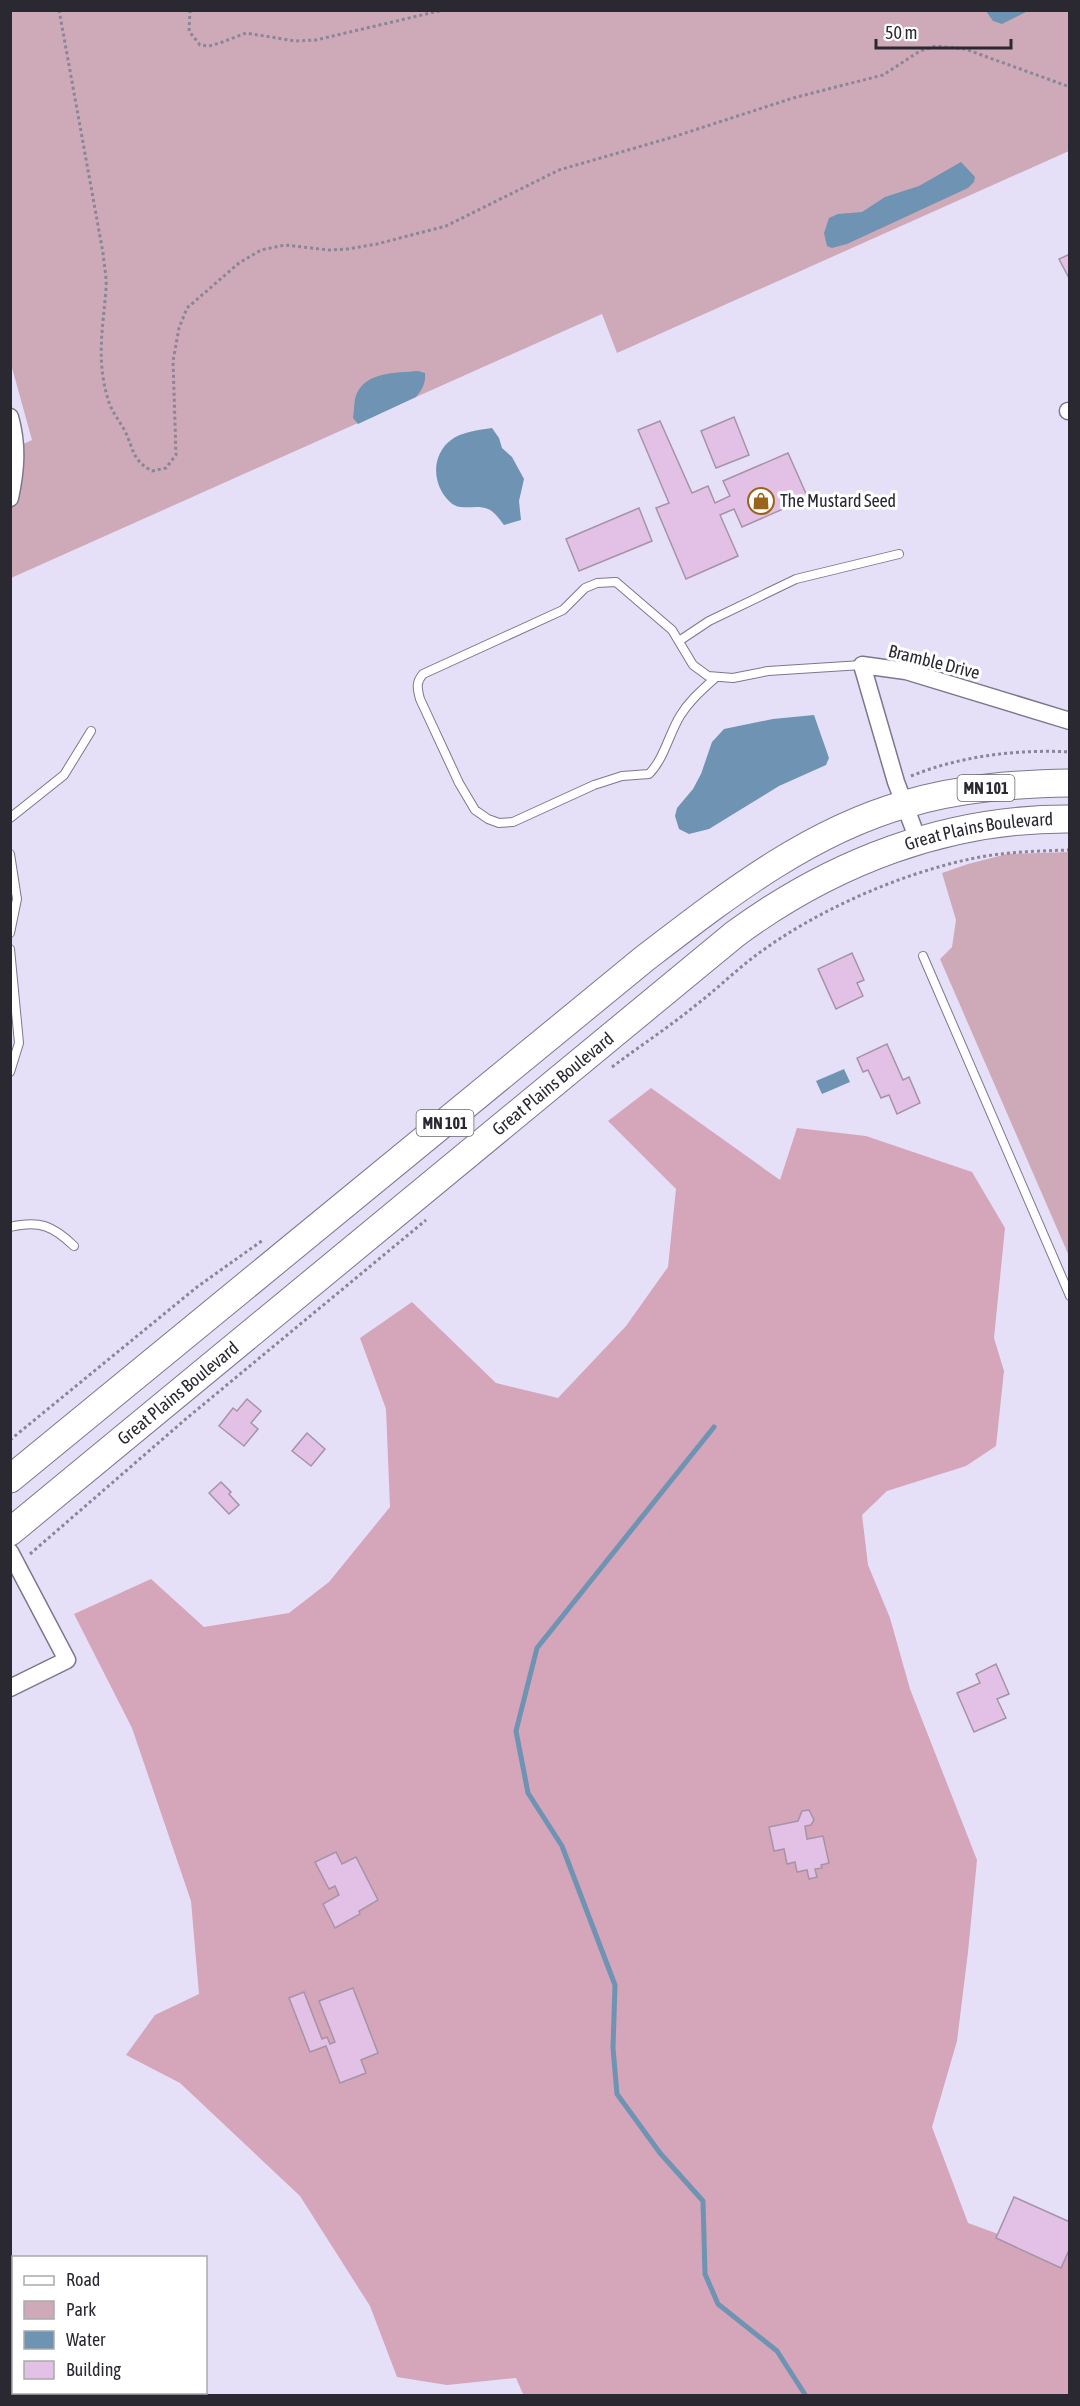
<svg xmlns="http://www.w3.org/2000/svg" width="1080" height="2406" font-family="'Asap Condensed',sans-serif">
<style>
.green{fill:#ceaab9}
.forest{fill:#d5a5ba}
.water{fill:#6f93b2}
.lines{fill:none;stroke-linecap:round;stroke-linejoin:round}
.stream{stroke:#6f93b2;stroke-width:5}
.building{fill:#e3c0e5;stroke:#a594a6;stroke-width:1.5}
.service-casing{stroke:#7d778d;stroke-width:10}
.minor-casing{stroke:#7d778d;stroke-width:19}
.primary-casing{stroke:#7d778d;stroke-width:29}
.path{stroke:#8a8597;stroke-width:3;stroke-dasharray:3 3;stroke-linecap:butt}
.service{stroke:#fff;stroke-width:8}
.minor{stroke:#fff;stroke-width:16}
.primary{stroke:#fff;stroke-width:27}
.labels{text-anchor:middle;stroke-width:6;stroke-linejoin:round;paint-order:stroke}
.shield{fill:#fff;stroke:#6a686f;stroke-width:1.5}
.shield-label{font-size:16px;font-weight:bold;fill:#2a2831}
.poi-label{font-size:18px;fill:#2a2831;stroke:#fff;text-anchor:start}
.street-label{font-size:18px;fill:#2a2831;stroke:#fff}
</style>
<rect width="100%" height="100%" fill="#e6dff8"/>
<g class="green">
<path d="M11,11H1069V151L617,353L602,314L11,578V450L32,440L11,364Z"/>
<path d="M1069,852H1070L1069,1256L940,959L952,947L956,920L942,873L968,864L1007,854Z"/>
</g>
<path class="forest" d="M651,1088L780,1180L797,1128L866,1136L972,1172L1005,1228L994,1338L1004,1371L996,1446L966,1466L887,1491L862,1515L868,1565L890,1618L910,1689L977,1860L968,1952L957,2041L932,2127L968,2223L1047,2252L1069,2243V2395L524,2396L516,2378L447,2385L397,2377L370,2306L300,2196L180,2083L126,2055L155,2015L199,1994L191,1901L132,1728L74,1614L151,1579L204,1627L289,1613L329,1582L390,1507L386,1409L360,1338L412,1302L496,1383L558,1398L626,1326L668,1267L676,1189L608,1121Z"/>
<g class="water">
<path d="M986,11H1028L1002,24L993,21Z"/>
<path d="M961,162L975,177L974,182L968,188L847,244L832,248L827,246L824,233L829,218L838,214L862,212L885,197L919,186Z"/>
<path d="M418,371L425,373C426,383 422,390 416,397L358,424L353,418C354,412 354,405 355,399C362,371 396,373 418,371Z"/>
<path d="M492,428L499,438L502,448L512,457L524,479L519,501L521,520L504,525C500,520 495,512 488,509C475,503 460,513 449,501C432,484 431,455 451,440C461,432 479,430 492,428Z"/>
<path d="M814,715L829,758L826,765L779,786L709,829L689,834L679,829L675,816L677,808L693,789L701,774L712,742L724,729L773,719Z"/>
<path d="M844,1069L850,1082L822,1094L816,1081Z"/>
</g>
<g class="lines">
<path class="stream" d="M714,1427L537,1648L516,1731L528,1793L562,1846L615,1985L613,2048L617,2094L660,2153L703,2201L705,2274L718,2304L777,2351L806,2396"/>
</g>
<g class="building">
<path d="M1070,254V280L1059,259Z"/>
<path d="M734,417L749,455L716,468L701,431Z"/>
<path d="M660,421L692,493L708,486L715,503L730,496L723,481L788,453L808,498L742,527L734,509L720,515L738,556L686,579L656,508L669,503L638,430Z"/>
<path d="M639,508L652,541L579,571L566,539Z"/>
<path d="M852,953L864,980L857,983L863,996L836,1009L818,969Z"/>
<path d="M887,1044L903,1080L909,1077L920,1103L897,1114L889,1095L881,1098L868,1070L863,1072L857,1058Z"/>
<path d="M247,1399L261,1411L251,1423L258,1429L244,1446L219,1426L233,1408L237,1411Z"/>
<path d="M307,1433L325,1449L311,1466L292,1451Z"/>
<path d="M221,1482L231,1492L229,1494L239,1505L229,1514L209,1493Z"/>
<path d="M996,1664L1009,1694L997,1699L1006,1718L974,1732L957,1693L980,1683L976,1674Z"/>
<path d="M809,1810L814,1820L811,1825L805,1826L807,1839L823,1836L829,1863L821,1865L822,1868L815,1869L817,1877L809,1879L807,1870L797,1872L795,1862L787,1864L784,1849L774,1851L769,1827L798,1821L802,1811Z"/>
<path d="M336,1852L342,1864L356,1857L378,1900L359,1911L360,1914L335,1928L323,1904L339,1895L335,1886L329,1889L315,1862Z"/>
<path d="M353,1988L378,2053L361,2060L366,2073L340,2083L326,2046L310,2052L289,1998L304,1992L322,2039L327,2037L330,2044L335,2042L319,2001Z"/>
<path d="M1014,2197L1070,2222V2248L1061,2268L996,2238Z"/>
</g>
<g class="lines">
<defs>
<g id="service">
<path d="M679,641L709,621L796,579L899,554"/>
<path d="M715,678C702,690 689,701 680,716C669,734 664,759 649,774L622,776L594,785L513,822L499,823L488,819L475,810L459,783L420,699C417,688 416,682 423,674L563,610L585,588L597,583L616,582L672,630L693,665L708,676L733,678L768,671L862,665"/>
<path d="M10,818L64,775L91,731"/>
<path d="M10,854L17,899L10,933"/>
<path d="M10,949L19,1043L10,1072"/>
<path d="M923,956L1070,1296"/>
<path d="M10,1227C40,1220 53,1226 74,1246"/>
</g>
<g id="minor">
<path d="M1068,411H1070"/>
<path d="M10,417C18,445 16,470 10,498"/>
<path d="M918,840L896,782L862,665L906,671L1070,721"/>
<path d="M10,1552L67,1660L10,1688"/>
</g>
<g id="primary">
<path d="M10,1479L644,959C725,897 807,832 906,804C959,788 1015,784 1070,783"/>
<path id="s1" d="M10,1532L735,934C833,862 947,818 1070,819"/>
</g>
</defs>
<use href="#service" class="service-casing"/>
<use href="#minor" class="minor-casing"/>
<use href="#primary" class="primary-casing"/>
<g class="path">
<path d="M59,10L103,253C104,265 107,277 106,289C103,328 96,360 108,399C111,411 119,420 125,431C134,450 132,460 152,471L166,468L176,455L173,361L179,328L187,308L239,263L261,250L285,245L329,250L348,249L377,244L446,226L559,170L673,137L793,98L883,75L920,51L936,46L965,49L1070,87"/>
<path d="M190,10L189,31L200,45L209,46L220,43L246,33L295,41L316,40L443,10"/>
<path d="M911,776C960,756 1018,749 1070,752"/>
<path d="M612,1067C640,1046 669,1027 696,1005C717,989 735,971 755,956C815,911 897,875 970,859C1002,852 1037,851 1070,850"/>
<path d="M10,1440L197,1287L263,1240"/>
<path d="M30,1554L187,1418L426,1220"/>
</g>
<use href="#service" class="service"/>
<use href="#minor" class="minor"/>
<use href="#primary" class="primary"/>
</g>
<defs>
<symbol id="shop-ring" viewBox="-11 -11 22 22"><circle r="9.5" fill="#fff" stroke="#9a641c" stroke-width="1.5"/><path d="M-5-2.5h2.3a2.7 3.5 0 0 1 5.4 0H5L5.5 6h-11ZM-1.5-2.5h3a1.5 2.3 0 0 0-3 0Z" fill="#9a641c"/></symbol>
</defs>
<g fill-rule="evenodd">
<use href="#shop-ring" x="746" y="486" width="30" height="30"/>
</g>
<g class="labels">
<g class="shield">
<rect x="957.5" y="775" width="57" height="26" rx="4.5"/>
<rect x="416.5" y="1110" width="57" height="26" rx="4.5"/>
</g>
<g class="shield-label">
<text x="986" y="794">MN 101</text>
<text x="445" y="1129">MN 101</text>
</g>
<g class="poi-label">
<text x="780" y="507">The Mustard Seed</text>
</g>
<g class="street-label">
<text transform="translate(934 662) rotate(14)" y="6">Bramble Drive</text>
<text dy="6" stroke="none"><textPath href="#s1" startOffset="1208">Great Plains Boulevard</textPath></text>
<text dy="6" stroke="none"><textPath href="#s1" startOffset="704">Great Plains Boulevard</textPath></text>
<text dy="6" stroke="none"><textPath href="#s1" startOffset="218">Great Plains Boulevard</textPath></text>
</g>
</g>
<rect width="1080" height="2406" fill="none" stroke="#2a2831" stroke-width="24"/>
<rect x="12" y="2256" width="195" height="138" fill="#ffffff" stroke="#aaa9ad" stroke-width="1.5"/>
<rect x="24" y="2276" width="30" height="9" fill="#ffffff" stroke="#aaa9ad" stroke-width="1.5"/>
<text x="66" y="2286" font-size="18" fill="#2a2831">Road</text>
<rect x="24" y="2301" width="30" height="18" fill="#ceaab9" stroke="#aaa9ad" stroke-width="1.5"/>
<text x="66" y="2316" font-size="18" fill="#2a2831">Park</text>
<rect x="24" y="2331" width="30" height="18" fill="#6f93b2" stroke="#aaa9ad" stroke-width="1.5"/>
<text x="66" y="2346" font-size="18" fill="#2a2831">Water</text>
<rect x="24" y="2361" width="30" height="18" fill="#e3c0e5" stroke="#aaa9ad" stroke-width="1.5"/>
<text x="66" y="2376" font-size="18" fill="#2a2831">Building</text>
<path d="M876 39v9h135v-9" fill="none" stroke="#2a2831" stroke-width="3"/>
<text x="885" y="39" font-size="18" fill="#2a2831" stroke="#ffffff" stroke-width="4.5" paint-order="stroke">50 m</text>
</svg>
